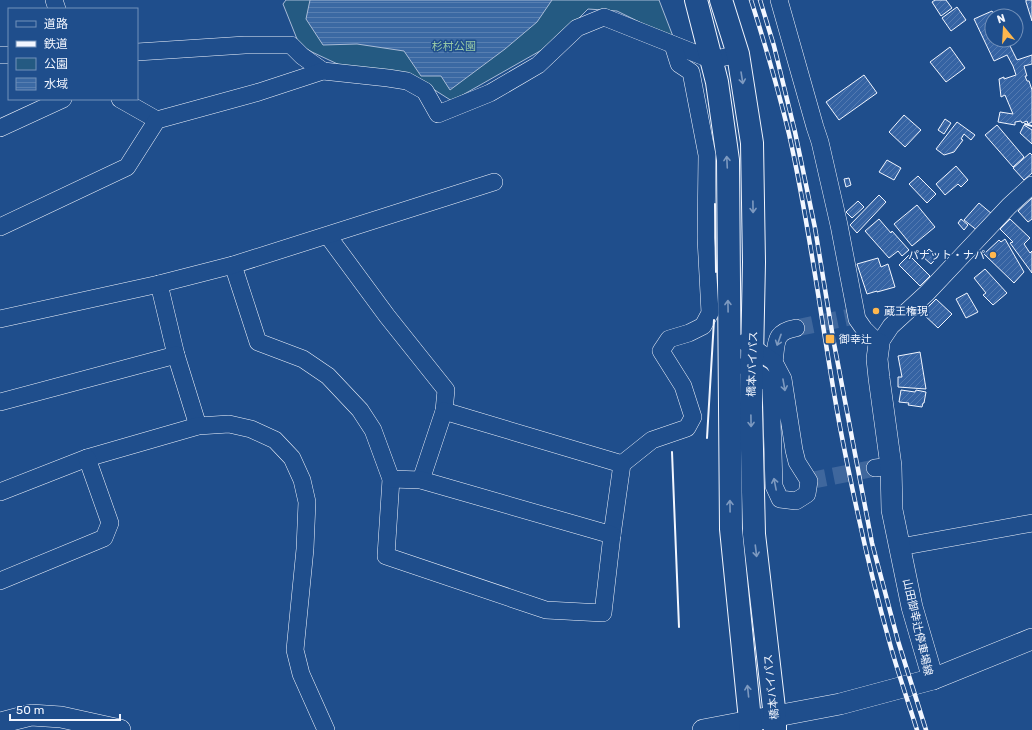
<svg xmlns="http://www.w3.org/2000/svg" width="1032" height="730" font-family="Rubik,'Noto Sans JP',sans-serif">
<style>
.green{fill:#245a82;stroke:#a8bbd7}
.water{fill:url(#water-rules);stroke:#a8bbd7}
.building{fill:url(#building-hatch);stroke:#f2f6ff}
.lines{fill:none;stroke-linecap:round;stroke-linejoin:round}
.minor-tunnel{stroke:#3f679d;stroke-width:17;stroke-dasharray:17 8;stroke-linecap:butt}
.minor-casing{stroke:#f2f6ff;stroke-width:18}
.major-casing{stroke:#f2f6ff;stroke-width:22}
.highway-casing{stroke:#f2f6ff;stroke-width:24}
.minor{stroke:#1f4e8c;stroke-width:17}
.major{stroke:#1f4e8c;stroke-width:21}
.highway{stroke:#1f4e8c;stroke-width:22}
.rail-casing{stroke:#f2f6ff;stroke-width:4.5}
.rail{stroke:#1f4e8c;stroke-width:3;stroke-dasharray:9;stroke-linecap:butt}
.wall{stroke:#f2f6ff;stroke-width:2}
.oneway{stroke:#7e9ac0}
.poi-dot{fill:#ffb74d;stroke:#1f4e8c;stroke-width:1.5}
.labels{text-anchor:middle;stroke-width:3;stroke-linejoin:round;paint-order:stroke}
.park-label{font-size:11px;fill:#97c8a6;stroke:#1f4e8c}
.poi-label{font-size:11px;fill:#f2f6ff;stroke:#1f4e8c;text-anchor:start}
.street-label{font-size:11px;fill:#f2f6ff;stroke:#1f4e8c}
</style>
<defs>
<pattern id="water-rules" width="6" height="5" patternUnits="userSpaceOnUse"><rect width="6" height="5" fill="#3b69a3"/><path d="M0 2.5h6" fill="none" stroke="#587fb1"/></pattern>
<pattern id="building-hatch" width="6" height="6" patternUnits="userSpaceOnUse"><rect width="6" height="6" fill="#3563a3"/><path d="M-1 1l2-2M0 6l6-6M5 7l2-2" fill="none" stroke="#537ab1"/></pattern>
</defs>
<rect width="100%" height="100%" fill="#1f4e8c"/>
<path class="green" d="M286,0H659L674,39L617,11L588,9L554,43L452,101L411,75L344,67L312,52L299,44L283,4Z"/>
<path class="water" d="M310,0H552L537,22L505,49L450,90L441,76H421L404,51L357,44L323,45L306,19Z"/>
<g class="building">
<path d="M935,0H946L952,8L941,16L932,2Z"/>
<path d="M1026,0H1032V21L1026,2Z"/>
<path d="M957,7L966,20L951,31L942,18Z"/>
<path d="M992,11L995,16H992V40H1007L1017,60L1032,55V64L1024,66L1027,76H1025L1027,81H1029L1032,90V122L1028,124L1027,121L1022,123L1021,121L1015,122V125L998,122L1000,112L1013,114L1005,95L1001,97L999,79L1004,77V79L1016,75L1013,66L1007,55L994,61L974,19Z"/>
<path d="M950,47L965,68L946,82L930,62Z"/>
<path d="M864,75L877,93L839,120L826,102Z"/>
<path d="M904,115L921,130L905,147L889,132Z"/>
<path d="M945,119L951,123L944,134L938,130Z"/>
<path d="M957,122L975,135L971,140L964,134L961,139L963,140L954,152L944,155L936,149Z"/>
<path d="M997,125L1024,157L1013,167L985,135Z"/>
<path d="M1024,125L1032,130V144L1020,133Z"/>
<path d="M1030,153L1032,155V173L1024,180L1013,168Z"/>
<path d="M887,160L901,168L894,180L879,172Z"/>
<path d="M956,166L968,180L961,187L958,184L945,195L936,184Z"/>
<path d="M918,176L936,194L927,203L909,184Z"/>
<path d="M849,178L851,185L846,187L844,179Z"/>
<path d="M879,195L886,202L857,233L850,225Z"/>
<path d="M1032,198V219L1028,222L1018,211Z"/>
<path d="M858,201L864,207L852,218L846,212Z"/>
<path d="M979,203L992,214L978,231L964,220Z"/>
<path d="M917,205L935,227L912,246L894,224Z"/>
<path d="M879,219L891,233L892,231L909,250L902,256L898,251L889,258L865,231Z"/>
<path d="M961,219L968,225L964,230L958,223Z"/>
<path d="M1010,219L1030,238L1024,244L1030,253L1032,251V273L1010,243L1013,242L1000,229Z"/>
<path d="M1005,239L1024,272L1014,283L984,254L999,240L1001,242Z"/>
<path d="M929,249L938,257L931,264L922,256Z"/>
<path d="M909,255L930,276L920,286L899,265Z"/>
<path d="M878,258L881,267L888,264L895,287L877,292V291L867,294L857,264Z"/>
<path d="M985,269L1007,293L993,305L983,295L986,293L974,278Z"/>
<path d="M967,293L978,312L966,318L956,299Z"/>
<path d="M936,299L952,314L938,328L922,313Z"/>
<path d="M920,352L926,389L898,387V377H902L898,356Z"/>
<path d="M901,390L915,392L916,390L926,392L924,403H923L922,407L908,405L909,403L899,402Z"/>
</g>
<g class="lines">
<g class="minor-tunnel">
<path d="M796,328L850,317"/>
<path d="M809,481L875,468"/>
</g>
<defs>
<g id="minor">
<path d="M54,0L57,9"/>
<path d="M779,0L815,127L820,142L839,225L857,319L864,329L879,344L891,326L927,293L1009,206L1032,185"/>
<path d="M137,52L245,45H291L302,56L323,71"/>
<path d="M0,55H9"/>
<path d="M120,99L157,120"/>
<path d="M0,128L63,99"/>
<path d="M0,227L127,167L157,120L259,92L323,71L388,78L407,81L425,91L438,114L490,93L538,65L577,28L604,17L712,60L738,54"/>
<path d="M328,236L387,316L446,390L444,411L421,480"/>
<path d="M233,265L258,342L303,359L328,376L360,410L373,430L391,479L386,556L546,610L603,613L612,535L622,464L652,440L687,428L693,417L683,386L661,351L669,339L689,333L703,326L710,313L706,238L707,155L691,72L679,64L673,45"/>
<path d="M159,284L176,355L198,426"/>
<path d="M0,319L159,284L233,265L494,182"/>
<path d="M774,362C777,343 773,332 796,328"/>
<path d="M744,366L761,375L771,386L774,486L780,499L796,501L807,494L809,481L797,462L794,450L783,379L774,362L745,342"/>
<path d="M0,402L176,355"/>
<path d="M444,411L622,464"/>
<path d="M875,468L891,466"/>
<path d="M391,479L421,480L612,535"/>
<path d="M0,492L87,458L198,426L229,424L251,429L275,440L292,458L302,480L307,502L305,549L295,650L301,674L326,730"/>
<path d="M900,547L1032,523"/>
<path d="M0,581L104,538L110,523L87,458"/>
</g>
<g id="major">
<path d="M879,344L877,359L879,378L891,466L892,510L912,607L933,679"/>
<path d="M0,723L31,715L61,717L120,730"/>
<path d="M703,730L840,704L933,679L1032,639"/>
</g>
<g id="highway">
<path d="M696,0L717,82L728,160L731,529L751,730"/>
<path d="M721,0L738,54L752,143L754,262L751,407L754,534L775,717V730"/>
</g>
</defs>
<use href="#minor" class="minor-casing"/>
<use href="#major" class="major-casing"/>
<use href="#highway" class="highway-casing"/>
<use href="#minor" class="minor"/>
<use href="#major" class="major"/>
<use href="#highway" class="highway"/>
<defs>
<g id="rail">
<path d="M751,0C765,44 778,89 789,134C811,231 822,330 840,427C854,500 870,573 890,644C898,673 908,701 917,730"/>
<path d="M760,0L774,46L795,132L815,228L833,338L872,543L898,641L926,730"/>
</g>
</defs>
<use href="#rail" class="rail-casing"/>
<use href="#rail" class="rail"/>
<g class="wall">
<path d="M1025,124L1032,126"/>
<path d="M715,204L716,272"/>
<path d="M707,438L714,320"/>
<path d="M672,452L679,627"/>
</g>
</g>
<defs><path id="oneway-shaft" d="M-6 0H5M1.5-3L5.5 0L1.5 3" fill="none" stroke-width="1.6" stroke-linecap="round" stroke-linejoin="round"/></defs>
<g class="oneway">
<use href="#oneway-shaft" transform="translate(742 78) rotate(81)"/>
<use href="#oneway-shaft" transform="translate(727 162) rotate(-93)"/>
<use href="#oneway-shaft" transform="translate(753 207) rotate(89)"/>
<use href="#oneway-shaft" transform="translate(728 306) rotate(-91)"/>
<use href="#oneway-shaft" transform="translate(779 340) rotate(110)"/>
<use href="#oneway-shaft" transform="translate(784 385) rotate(80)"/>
<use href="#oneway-shaft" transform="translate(751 421) rotate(89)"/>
<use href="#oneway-shaft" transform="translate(775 484) rotate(-101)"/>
<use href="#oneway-shaft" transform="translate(730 506) rotate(-91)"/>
<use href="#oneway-shaft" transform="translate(756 551) rotate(83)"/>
<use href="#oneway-shaft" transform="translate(748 691) rotate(-96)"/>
</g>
<g class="poi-dot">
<circle cx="993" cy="255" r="4"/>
<circle cx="876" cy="311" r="4"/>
<rect x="825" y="334" width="10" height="10" rx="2"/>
</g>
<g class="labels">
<g class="park-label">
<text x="454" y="50">杉村公園</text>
</g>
<g class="poi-label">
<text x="985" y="259" text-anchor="end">パナット・ナパ</text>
<text x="884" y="315">蔵王権現</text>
<text x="839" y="343">御幸辻</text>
</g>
<g class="street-label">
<text transform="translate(752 364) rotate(-88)" y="4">橋本バイパス</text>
<text transform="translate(918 627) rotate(77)" y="4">山田御幸辻停車場線</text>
<text transform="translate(771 687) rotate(-96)" y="4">橋本バイパス</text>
</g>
</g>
<rect x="8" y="8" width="130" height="92" fill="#1f4e8c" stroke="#7391ba"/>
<rect x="16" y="21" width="20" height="6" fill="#1f4e8c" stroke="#7391ba"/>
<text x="44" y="28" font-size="12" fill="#f2f6ff">道路</text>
<rect x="16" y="41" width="20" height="6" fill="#f2f6ff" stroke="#7391ba"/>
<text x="44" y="48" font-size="12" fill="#f2f6ff">鉄道</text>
<rect x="16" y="58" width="20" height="12" fill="#245a82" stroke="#7391ba"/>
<text x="44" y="68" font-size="12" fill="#f2f6ff">公園</text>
<rect x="16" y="78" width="20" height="12" fill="url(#water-rules)" stroke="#7391ba"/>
<text x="44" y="88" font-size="12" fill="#f2f6ff">水域</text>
<g transform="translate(1004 28) rotate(342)"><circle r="19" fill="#1f4e8c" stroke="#7391ba"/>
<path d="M0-3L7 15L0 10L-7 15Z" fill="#ffb74d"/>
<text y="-6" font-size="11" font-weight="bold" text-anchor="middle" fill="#f2f6ff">N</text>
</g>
<path d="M10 714v6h110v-6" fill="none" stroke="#f2f6ff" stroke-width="2"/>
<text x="16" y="714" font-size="12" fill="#f2f6ff" stroke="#1f4e8c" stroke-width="3" paint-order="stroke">50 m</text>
</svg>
